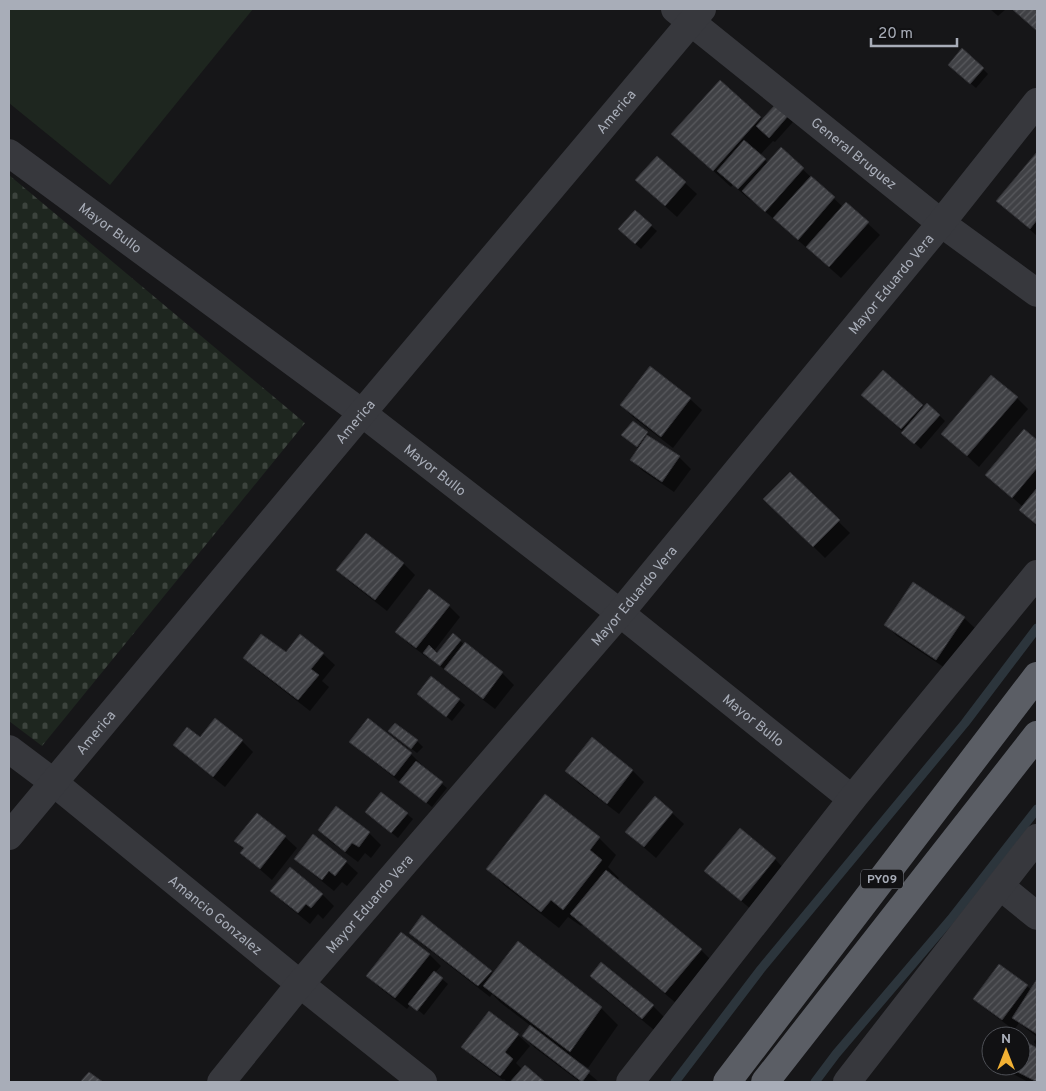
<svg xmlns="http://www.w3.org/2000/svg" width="1046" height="1091" font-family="Overpass,sans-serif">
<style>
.cemetery{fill:url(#cemetery-stones)}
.garden{fill:#1e261f}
.shadow{fill:#0007}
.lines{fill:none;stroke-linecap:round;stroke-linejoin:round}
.stream{stroke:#2c353c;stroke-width:9}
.building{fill:url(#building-hatch);stroke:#303034}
.minor{stroke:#37383d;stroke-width:28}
.trunk{stroke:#5b5e65;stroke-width:28}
.labels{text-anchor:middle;stroke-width:4;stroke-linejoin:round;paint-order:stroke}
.shield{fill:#111113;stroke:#7b7e86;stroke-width:1}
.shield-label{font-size:12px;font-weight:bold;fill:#a8adb8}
.street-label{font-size:14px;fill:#a8adb8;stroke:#111113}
</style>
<defs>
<pattern id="cemetery-stones" width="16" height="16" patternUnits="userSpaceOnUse" patternTransform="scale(1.25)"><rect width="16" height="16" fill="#1e261f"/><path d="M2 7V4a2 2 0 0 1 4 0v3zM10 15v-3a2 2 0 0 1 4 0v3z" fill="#3c433d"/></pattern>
<pattern id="building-hatch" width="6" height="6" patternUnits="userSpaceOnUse" patternTransform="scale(1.25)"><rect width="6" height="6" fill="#404145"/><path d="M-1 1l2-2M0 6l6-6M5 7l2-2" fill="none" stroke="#595a5e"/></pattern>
</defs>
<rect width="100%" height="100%" fill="#161618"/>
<path class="cemetery" d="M9,175L305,423L42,746L9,721Z"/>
<path class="garden" d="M9,9H253L110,185L9,103Z"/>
<g class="shadow">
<path d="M990,9H1006L998,16Z"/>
<path d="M983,69L988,74L976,88L955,70Z"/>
<path d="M720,82L763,120L787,117L793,122L775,142L773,141L760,155L768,163L781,149L843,207L846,203L880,235L841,278L751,199L750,200L733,185L731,187L673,134Z"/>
<path d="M1037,154V236L998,201Z"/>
<path d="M685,183L697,194L677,217L648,191Z"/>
<path d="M635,212L657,231L641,249L625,235Z"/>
<path d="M883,372L924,408L939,415L945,421L921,449L875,406Z"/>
<path d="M1017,398L1028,409L979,467L943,434Z"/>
<path d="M690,399L702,410L673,448L633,417L621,405Z"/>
<path d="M633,422L647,433L652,439L679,457L691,469L674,492L643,471L632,460L639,449L623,435Z"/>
<path d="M1024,431L1037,441V527L1021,510L1023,507L987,475Z"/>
<path d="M790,474L850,533L825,558L765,499Z"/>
<path d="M366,534L404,564L415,575L387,611L350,582L338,570Z"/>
<path d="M449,606L460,617L434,651L438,654L460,641L502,673L514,685L495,709L457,680L447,670L446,671L429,657L428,658L409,644L397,632Z"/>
<path d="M964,618L976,629L948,670L897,636L885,624Z"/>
<path d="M286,654H323L335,665L322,681L329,687L310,711L256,669L244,658Z"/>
<path d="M418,694L459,700L465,705L452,721Z"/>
<path d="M368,720L411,754L423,766L422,767L447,788L432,807L363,753L351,742Z"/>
<path d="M396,737L417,741L423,747L417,753Z"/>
<path d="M200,739L242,741L253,752L225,787L186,756L175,744Z"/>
<path d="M592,739L633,771L644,782L619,814L578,783L567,771Z"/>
<path d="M337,808L369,833L381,845L371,858L365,853L358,862L331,842L319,830Z"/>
<path d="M366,812L407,814L413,819L398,838Z"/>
<path d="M672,813L684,824L656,858L626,832Z"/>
<path d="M285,837L297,848L272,880L241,853L244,850L236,841Z"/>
<path d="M599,838L616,855L608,867L619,878L616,881L701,950L718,967L683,1009L582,924L581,926L568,917L559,928L505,886L488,869Z"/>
<path d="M296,859L346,862L358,873L347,886L342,882L334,891L308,870Z"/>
<path d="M775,859L786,871L753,911L706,871Z"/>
<path d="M272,891L322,894L334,906L323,919L318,914L310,924L284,903Z"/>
<path d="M411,932L494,974L601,1008L618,1025L588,1068L581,1063L579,1065L599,1082H580L535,1048L523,1036L531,1026L501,1003L492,994L490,997L422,944Z"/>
<path d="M429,954L441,966L435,973L448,984L424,1015L411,1004L407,1009L379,987L368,976Z"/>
<path d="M591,976L653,1006L664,1017L654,1030L603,988Z"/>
<path d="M1037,981V1046L1034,1042L1037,1037L1019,1023L1014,1030L987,1010L975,999L1027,986L1031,990Z"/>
<path d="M518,1035L530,1046L516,1063L523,1070L525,1067L543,1082H507L504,1079L503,1080L474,1058L463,1047Z"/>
<path d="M1021,1041L1037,1050V1082H1028L1015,1075L1006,1066H1021Z"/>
</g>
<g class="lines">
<g class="stream">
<path d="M675,1082L761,969L965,723L1037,628"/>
<path d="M815,1082L836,1054L951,919L1037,809"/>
</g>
</g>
<g class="building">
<path d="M1012,9H1037V31Z"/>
<path d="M962,48L984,68L970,84L948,65Z"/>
<path d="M720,80L761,117L713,171L671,134Z"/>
<path d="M775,105L788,116L769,138L756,126Z"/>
<path d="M744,140L766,159L738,189L717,171Z"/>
<path d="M781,147L804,168L765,212L742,191Z"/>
<path d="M1037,152V220L1030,229L996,201Z"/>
<path d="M657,156L686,182L665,206L635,180Z"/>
<path d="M811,176L835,197L798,240L773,218Z"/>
<path d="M846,202L869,222L829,267L806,247Z"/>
<path d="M635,210L652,225L635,244L618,229Z"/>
<path d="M650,366L691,398L661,437L620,405Z"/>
<path d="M883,370L923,405L901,429L861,395Z"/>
<path d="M991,375L1018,397L967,456L941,434Z"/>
<path d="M927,403L940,415L914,444L901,433Z"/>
<path d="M633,421L648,432L637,447L621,435Z"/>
<path d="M1024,429L1037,440V468L1012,498L985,475Z"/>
<path d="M647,435L680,456L662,482L630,460Z"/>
<path d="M790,472L840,520L813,547L763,499Z"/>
<path d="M1037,488V525L1019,510Z"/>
<path d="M366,533L404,563L375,600L336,570Z"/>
<path d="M913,582L965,617L936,660L884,625Z"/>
<path d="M429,589L450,605L416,648L395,632Z"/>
<path d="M453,633L461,640L440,666L423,653L429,645L437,653Z"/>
<path d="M261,634L286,652L300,634L324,653L311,669L319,675L298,700L243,658Z"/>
<path d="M465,642L503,672L483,699L444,669Z"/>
<path d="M431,676L460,699L446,717L417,694Z"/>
<path d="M215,718L243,740L213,777L173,745L187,727L200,737Z"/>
<path d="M368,718L412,753L394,776L349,742Z"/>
<path d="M395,723L418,740L411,749L388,731Z"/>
<path d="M592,737L633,770L607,804L565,771Z"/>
<path d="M416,761L443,782L426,803L399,782Z"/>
<path d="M381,792L408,813L391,833L365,812Z"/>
<path d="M545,794L600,837L590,850L602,860L563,910L551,900L541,912L486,869Z"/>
<path d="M655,796L673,812L644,847L625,832Z"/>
<path d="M336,806L370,832L359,847L352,843L345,852L318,830Z"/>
<path d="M257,813L286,836L260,869L240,853L244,848L234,841Z"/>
<path d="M740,828L776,858L741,901L704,871Z"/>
<path d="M313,834L347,861L335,876L329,871L322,880L294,859Z"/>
<path d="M290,867L323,894L311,908L306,904L298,913L270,891Z"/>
<path d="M606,870L702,949L665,993L570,914Z"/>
<path d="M422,915L492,971L478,986L409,933Z"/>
<path d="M401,932L430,954L395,998L366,976Z"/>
<path d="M518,941L602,1007L570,1052L483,986Z"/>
<path d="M601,962L654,1005L642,1019L590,976Z"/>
<path d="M999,964L1028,985L1002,1020L973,999Z"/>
<path d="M434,971L443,978L417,1011L408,1004Z"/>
<path d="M1037,979V1034L1012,1018Z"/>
<path d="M489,1011L519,1034L505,1052L513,1059L500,1076L461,1047Z"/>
<path d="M530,1025L590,1071L582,1082L522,1036Z"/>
<path d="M1021,1039L1037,1048V1082L1006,1066H1021Z"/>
<path d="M525,1065L545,1082H510Z"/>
<path d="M89,1072L103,1082H80Z"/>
</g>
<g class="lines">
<g class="minor">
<path id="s1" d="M675,9L941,223L1037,293"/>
<path id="s2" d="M9,153L362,413L620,613L852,799"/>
<path id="s3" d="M9,749L53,782L300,984L423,1082"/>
<path id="s4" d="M9,836L362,413L702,9"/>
<path d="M1000,886L1037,916"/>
<path id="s5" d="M221,1082L300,984L620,613L941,223L1037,102"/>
<path d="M630,1082L852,799L1037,574"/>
<path d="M847,1082L1037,838"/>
</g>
<g class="trunk">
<path d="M727,1082L1037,676"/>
<path d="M765,1082L1037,735"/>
</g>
</g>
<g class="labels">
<rect class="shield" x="861" y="869.5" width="42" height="19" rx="4"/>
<g class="shield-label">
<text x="882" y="883">PY09</text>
</g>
<g class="street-label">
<text dy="5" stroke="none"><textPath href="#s4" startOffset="945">America</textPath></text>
<text dy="5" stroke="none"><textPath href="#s1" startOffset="230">General Bruguez</textPath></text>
<text dy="5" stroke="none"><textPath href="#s2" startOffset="126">Mayor Bullo</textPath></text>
<text dy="5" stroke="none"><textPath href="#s5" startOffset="1042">Mayor Eduardo Vera</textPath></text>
<text dy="5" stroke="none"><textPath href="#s4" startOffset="540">America</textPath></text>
<text dy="5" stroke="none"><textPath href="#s2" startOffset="531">Mayor Bullo</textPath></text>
<text dy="5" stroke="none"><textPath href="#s5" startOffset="638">Mayor Eduardo Vera</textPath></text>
<text dy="5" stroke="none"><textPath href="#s2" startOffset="936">Mayor Bullo</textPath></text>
<text dy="5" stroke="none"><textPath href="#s4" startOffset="135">America</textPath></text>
<text dy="5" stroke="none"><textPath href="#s5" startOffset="232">Mayor Eduardo Vera</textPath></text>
<text dy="5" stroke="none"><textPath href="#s3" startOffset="265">Amancio Gonzalez</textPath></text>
</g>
</g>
<rect width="1046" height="1091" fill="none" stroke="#a8adb8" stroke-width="20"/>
<g transform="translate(1006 1051)"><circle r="24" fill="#111113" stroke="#4d4f55"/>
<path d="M0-4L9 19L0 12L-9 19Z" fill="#f2b134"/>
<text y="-8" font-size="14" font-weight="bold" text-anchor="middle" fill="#a8adb8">N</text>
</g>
<path d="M871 38v8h86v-8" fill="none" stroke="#a8adb8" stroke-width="2.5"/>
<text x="878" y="38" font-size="15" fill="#a8adb8" stroke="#111113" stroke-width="4" paint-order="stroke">20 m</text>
</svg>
